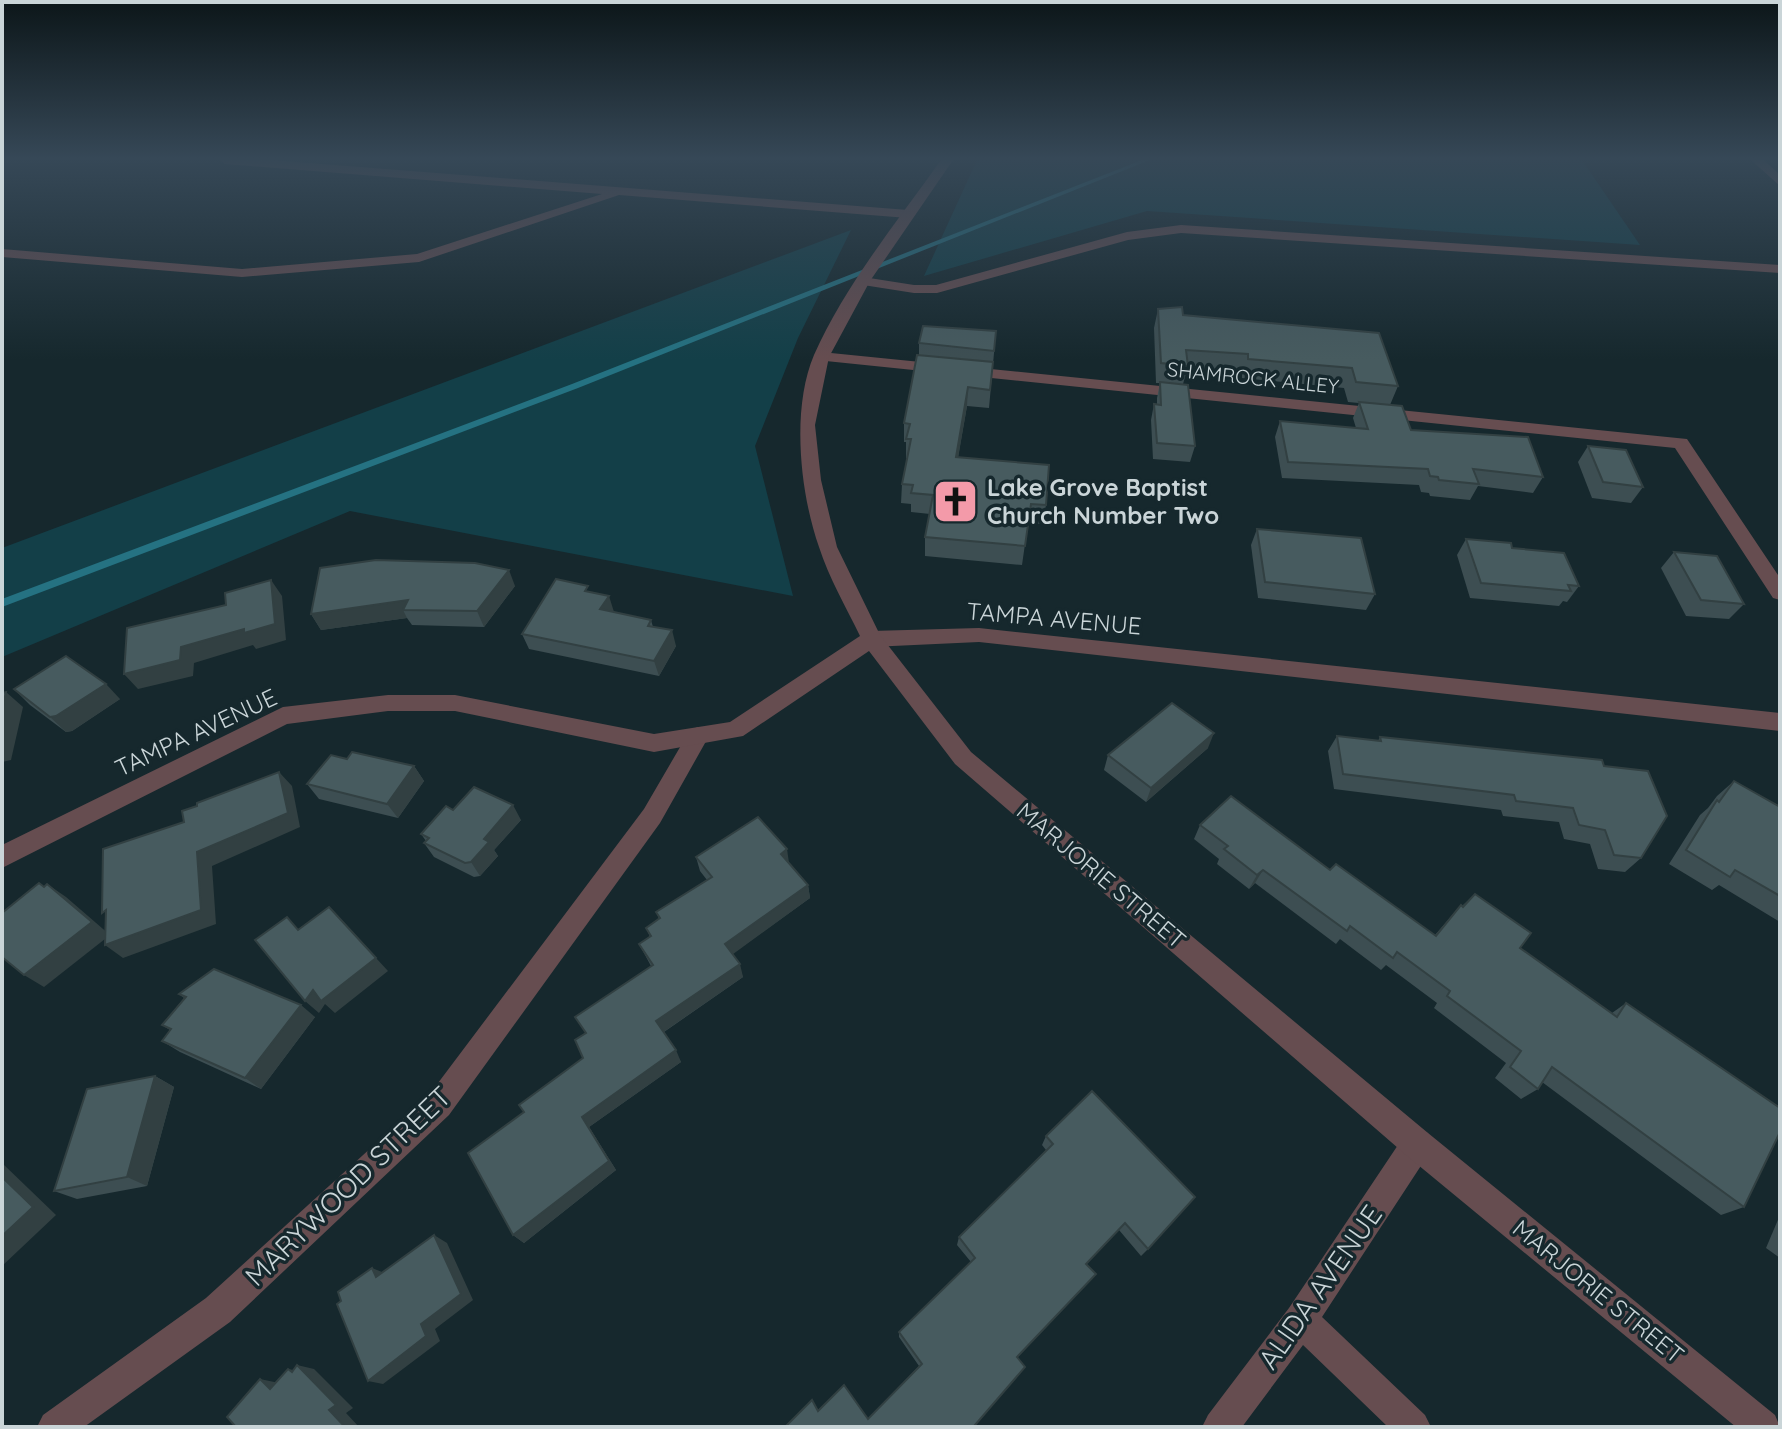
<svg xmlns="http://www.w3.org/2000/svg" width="1782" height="1429" font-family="Quicksand,sans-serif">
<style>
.green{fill:#133f48}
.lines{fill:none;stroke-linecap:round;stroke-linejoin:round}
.stream{fill:#257282;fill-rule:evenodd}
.minor{fill:#664d50;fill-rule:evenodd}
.tertiary{fill:#664d50;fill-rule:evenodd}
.wall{fill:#3d4e52}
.shaded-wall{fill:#324042}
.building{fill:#475b5f;stroke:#324042;stroke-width:2}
.labels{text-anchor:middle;stroke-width:7;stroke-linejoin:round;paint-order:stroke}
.far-street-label{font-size:20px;fill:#cad5d8;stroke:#16282d}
.poi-label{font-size:24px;font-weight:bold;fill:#cad5d8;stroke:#16282d;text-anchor:start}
.street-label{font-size:24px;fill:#cad5d8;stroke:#16282d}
.near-street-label{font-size:28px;fill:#cad5d8;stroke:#16282d}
</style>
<rect width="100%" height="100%" fill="#16282d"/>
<g class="green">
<path d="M977,160H1582L1640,245L1147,211L924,276Z"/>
<path d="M851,230L798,338L755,446L793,596L350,511L2,657V548Z"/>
</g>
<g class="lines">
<path class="stream" d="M1142,160H1150L578,388L2,607V599L572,384Z"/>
<g class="minor">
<path d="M219,160H271L908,210L914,214L908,218L619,195L419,262L242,277L2,257V249L242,269L417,254L602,194L225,164Z"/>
<path d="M1751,160H1764L1780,175V186Z"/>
<path d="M1181,225L1780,265V273L1181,233L1128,240L937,293H914L863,285L856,281L863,277L914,285H936L1127,232Z"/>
<path d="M821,352L1687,439L1780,578V600L1773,598L1675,448L816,360V354Z"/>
<path d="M979,628L1780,713V731L979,642L871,647L864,644L861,639L864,634L871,631Z"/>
<path d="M698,727L706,730L709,736L660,823L449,1115L230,1322L84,1427H37L43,1415L206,1298L429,1095L644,809L690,730Z"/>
<path d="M1417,1129L1428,1133L1432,1144L1428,1155L1322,1317L1425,1415L1431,1427H1388L1303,1345L1242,1427H1202L1208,1415L1289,1308L1406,1133Z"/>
</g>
<path class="tertiary" d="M941,160H953L870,281L829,357L815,425L821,480L837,547L880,635L971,752L1428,1133L1775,1415L1780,1427H1736L1406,1155L955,764L869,651L743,736L654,752L455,711H388L287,724L2,868V845L283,707L388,695H455L654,734L730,722L860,636C846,607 829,578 819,547C800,493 791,409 814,355C845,285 897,222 941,160Z"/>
</g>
<g class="wall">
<path d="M1158,309L1183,315L1379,333L1398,386L1390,405L1411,430L1543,477L1533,493L1478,486L1470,500L1430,496L1429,493L1421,492L1419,485L1282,478L1275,437L1280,421L1356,428L1353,418L1359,403L1348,402L1344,388L1242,378V374L1187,370L1183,384L1195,446L1190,462L1153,459L1151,420L1154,404L1157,405V398L1160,383H1156L1154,328Z"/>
<path d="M996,331L989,408L967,406L958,457L1046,505L1043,524L1028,523L1022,565L925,556V537L930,514L911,512V504L901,503L902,484L907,458H906V442H904V423L919,355V343Z"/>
<path d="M1588,446L1643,487L1631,503L1592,498L1578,462Z"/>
<path d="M1257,529L1375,594L1366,610L1258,598L1251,545Z"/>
<path d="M1466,539L1512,548L1579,586L1567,602L1563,601L1559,606L1470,598L1457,555Z"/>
<path d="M1674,552L1744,604L1729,619L1686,616L1661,568Z"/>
<path d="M515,586L484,627L412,625L407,618L321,630L311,614Z"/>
<path d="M590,592L614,612L651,620L653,627L676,646L659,676L529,649L522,634Z"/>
<path d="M14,689L120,699L72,731L66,732L30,705Z"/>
<path d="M1337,736L1378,741L1380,737L1602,760L1641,858L1625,872L1598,869L1590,844L1564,839L1559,822L1503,816L1501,810L1334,789L1328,751Z"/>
<path d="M1208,748L1146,802L1104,770L1108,755Z"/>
<path d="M347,759L414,766L424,781L398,818L319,799L307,784Z"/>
<path d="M1734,781L1780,807V922L1719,885L1712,890L1669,864L1700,815L1708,808L1717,796Z"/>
<path d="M453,810L521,820L494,850L498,856L480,876L474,877L434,857L424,843L426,841L421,834Z"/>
<path d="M1200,825L1330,870L1435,935L1461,905L1462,906L1475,894L1520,948L1612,1013L1626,1003L1744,1207L1721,1215L1542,1082L1538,1089L1521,1099L1495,1078L1506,1063L1434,1008L1437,1003L1386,965L1381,970L1340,939L1336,944L1255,883L1249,889L1217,864L1219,859L1194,839Z"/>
<path d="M696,857L789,863L808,885L810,898L732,954L743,977L664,1032L681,1062L589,1127L616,1170L524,1243L513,1235L524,1112L583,1058L586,1033L651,966L639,944L650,937L646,928L659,919L656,912L707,880L700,871Z"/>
<path d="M179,994L315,1017L261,1089L180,1052L162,1041L170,1030L162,1025L184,998Z"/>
<path d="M155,1076L174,1087L147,1186L77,1199L54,1191Z"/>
<path d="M1046,1136L1148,1249L1141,1256L1119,1230L1086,1264L1017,1357L975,1425L786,1426L819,1411L868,1419L919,1366L899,1337V1332L971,1262L957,1245L959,1237L1046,1150L1042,1145Z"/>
<path d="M1780,1215V1258L1766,1248Z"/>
</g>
<g class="shaded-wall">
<path d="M968,387L967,406L955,476L956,457Z"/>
<path d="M509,570L515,586L484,627L477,611Z"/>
<path d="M271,580L282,596L286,640L256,649L253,645L194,663L193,676L138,689L124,674L181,647Z"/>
<path d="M609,596L614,612L600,609Z"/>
<path d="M408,600L403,610L407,618L321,630L311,614Z"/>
<path d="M672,630L676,646L659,676L654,661Z"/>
<path d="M106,684L120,699L72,731L66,732L50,717Z"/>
<path d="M6,692L23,707L11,760L2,762V709Z"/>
<path d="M1214,733L1208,748L1146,802L1151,788Z"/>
<path d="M414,766L424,781L398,818L387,804Z"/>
<path d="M279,772L292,786L300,827L212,866L216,924L123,958L105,945L197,852Z"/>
<path d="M513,805L521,820L494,850L498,856L480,876L471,862L484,839Z"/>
<path d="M787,849L789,863L781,854Z"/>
<path d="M1263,870L1255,883L1249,889L1257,875Z"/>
<path d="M47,884L66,897L110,935L44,987L24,975Z"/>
<path d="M808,885L810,898L729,957L725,944Z"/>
<path d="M329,907L388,971L335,1013L325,1004L319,1013L305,1001Z"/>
<path d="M740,964L743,977L662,1033L656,1021Z"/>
<path d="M301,1005L315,1017L261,1089L245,1078Z"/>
<path d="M676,1050L681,1062L589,1127L616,1170L524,1243L513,1235L582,1117Z"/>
<path d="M155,1076L174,1087L147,1186L127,1177Z"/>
<path d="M2,1163L56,1215L2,1266Z"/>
<path d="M434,1235L447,1243L473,1300L435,1329L440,1341L383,1384L368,1381L421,1324Z"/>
<path d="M372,1268L387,1274L376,1277Z"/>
<path d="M297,1365L314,1369L353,1408L346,1413L359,1427H345L288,1369L304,1372Z"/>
<path d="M260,1379L279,1383L270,1389Z"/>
</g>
<g class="building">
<path d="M1182,307L1183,315L1379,333L1398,386L1356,382L1352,368L1248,359V354L1186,350L1188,366L1161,363L1158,309Z"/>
<path d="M923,326L996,331L994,351L919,343Z"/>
<path d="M917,355L993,362L990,390L968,387L956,457L1049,465L1046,505L1031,504L1025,546L925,537L933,495L911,493L913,485L902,484L911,439H906L910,424L904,423Z"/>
<path d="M1160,382L1188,385L1195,446L1157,443L1154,404L1161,405Z"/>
<path d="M1359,402L1402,406L1411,430L1528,437L1543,477L1473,469L1479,484L1439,480L1438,477L1430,476L1428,469L1288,462L1280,421L1368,429Z"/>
<path d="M1588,446L1626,450L1643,487L1603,482Z"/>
<path d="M1257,529L1361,538L1375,594L1265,582Z"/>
<path d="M1466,539L1511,543L1512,548L1564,553L1579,586L1568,585L1571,591L1481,583Z"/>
<path d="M1674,552L1717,556L1744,604L1701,600Z"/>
<path d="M376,560L475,563L509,570L477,611L403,610L408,600L311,614L320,568Z"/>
<path d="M556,579L588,586L585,591L609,596L600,609L651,620L648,626L672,630L654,661L522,634Z"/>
<path d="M271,580L275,624L244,633V629L181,647L180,660L124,674L127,628L226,605L225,593Z"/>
<path d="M66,656L106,684L56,716L50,717L14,689Z"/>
<path d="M6,692L2,709V693Z"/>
<path d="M1172,703L1214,733L1151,788L1108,755Z"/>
<path d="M1337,736L1381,741L1380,737L1602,760L1604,766L1648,771L1667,816L1641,858L1614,855L1605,830L1579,825L1573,808L1516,801L1514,795L1343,774Z"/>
<path d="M352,752L414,766L387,804L307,784L331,755L347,759Z"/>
<path d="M279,772L288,813L197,852L201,910L105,945L106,910L102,913L103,849L184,822L182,811L197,806V803Z"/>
<path d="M1734,781L1780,807V896L1735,870L1730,877L1686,850L1717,800L1719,802Z"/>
<path d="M474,787L513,805L484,839L489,842L471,862L465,863L424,843L429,838L421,834L446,806L453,810Z"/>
<path d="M1231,796L1330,870L1336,864L1436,936L1461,905L1463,907L1475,894L1531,933L1520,948L1617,1017L1626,1003L1780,1108V1132L1744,1207L1552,1067L1538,1089L1510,1067L1521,1051L1447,996L1450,991L1397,952L1393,958L1350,926L1347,931L1263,870L1257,875L1224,849L1228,846L1200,825Z"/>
<path d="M758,817L787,849L781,854L808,885L725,944L740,964L656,1021L676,1050L582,1117L609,1161L513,1235L468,1153L524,1112L519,1105L583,1058L575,1040L586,1033L575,1017L653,965L639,944L651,936L646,928L660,918L656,912L712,877L696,857Z"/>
<path d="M39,883L44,887L47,884L92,922L24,975L2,957V913Z"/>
<path d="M329,907L376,958L321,1001L313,990L305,1001L255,940L287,917L298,930Z"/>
<path d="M214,969L301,1005L245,1078L162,1041L171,1029L162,1025L186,997L179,994Z"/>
<path d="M155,1076L127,1177L54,1191L87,1089Z"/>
<path d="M1092,1091L1195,1197L1148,1249L1125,1223L1086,1264L1096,1274L1017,1357L1025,1367L975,1425L977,1427H787L786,1426L812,1400L818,1411L844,1385L868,1419L922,1364L899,1332L975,1258L959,1237L1053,1144L1046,1136Z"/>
<path d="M2,1177L33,1207L2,1236Z"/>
<path d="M434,1235L461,1294L421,1324L426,1336L368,1381L337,1304L341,1301L338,1292L372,1268L376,1277Z"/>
<path d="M297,1365L336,1405L329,1410L345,1427H236L227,1417L260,1379L270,1389L288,1369L292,1372Z"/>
</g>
<linearGradient id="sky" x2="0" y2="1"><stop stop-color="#0c1619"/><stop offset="0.44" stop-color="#364857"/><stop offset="1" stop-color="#364857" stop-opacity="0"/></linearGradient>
<rect width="1782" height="360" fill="url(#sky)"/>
<defs>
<symbol id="church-square" viewBox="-11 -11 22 22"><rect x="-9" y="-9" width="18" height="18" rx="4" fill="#f39aa9" stroke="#16282d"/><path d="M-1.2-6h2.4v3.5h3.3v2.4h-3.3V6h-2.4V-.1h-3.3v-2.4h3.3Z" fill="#111"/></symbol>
</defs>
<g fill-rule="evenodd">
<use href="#church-square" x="930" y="476" width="51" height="51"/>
</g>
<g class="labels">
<g class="far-street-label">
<text transform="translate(1253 378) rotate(6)" y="7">SHAMROCK ALLEY</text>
</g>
<g class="poi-label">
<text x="987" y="496">Lake Grove Baptist<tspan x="987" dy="28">Church Number Two</tspan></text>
</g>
<g class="street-label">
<text transform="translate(1054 619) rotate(5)" y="8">TAMPA AVENUE</text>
<text transform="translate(196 733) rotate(-25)" y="8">TAMPA AVENUE</text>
<text transform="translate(1101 876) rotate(40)" y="8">MARJORIE STREET</text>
<text transform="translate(1598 1292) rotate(39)" y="8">MARJORIE STREET</text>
</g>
<g class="near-street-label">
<text transform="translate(348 1186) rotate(-44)" y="10">MARYWOOD STREET</text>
<text transform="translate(1320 1287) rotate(-55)" y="10">ALIDA AVENUE</text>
</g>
</g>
<rect width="1782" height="1429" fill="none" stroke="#cad5d8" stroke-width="8"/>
</svg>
